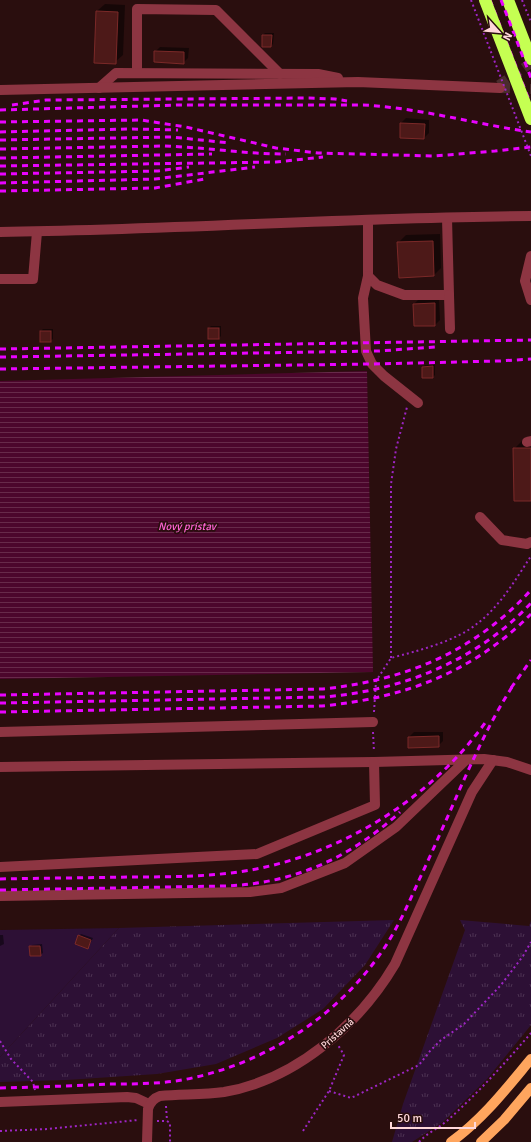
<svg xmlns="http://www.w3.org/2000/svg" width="531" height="1142" font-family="Signika,sans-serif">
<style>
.grass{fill:url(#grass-tufts)}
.garden{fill:#2d1035}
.water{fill:url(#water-rules)}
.shadow{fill:#0007}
.building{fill:#4d1918;stroke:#7b2928}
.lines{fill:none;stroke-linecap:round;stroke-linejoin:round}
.minor-tunnel{stroke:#4a2c2d;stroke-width:10;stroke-dasharray:10 5;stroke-linecap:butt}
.path{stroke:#9e25c5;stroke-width:2;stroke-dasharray:2 3;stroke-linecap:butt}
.minor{stroke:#8d3542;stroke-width:10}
.major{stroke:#ffa55e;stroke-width:10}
.highway{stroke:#c5ff52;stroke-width:12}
.rail{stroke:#e903ff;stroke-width:3;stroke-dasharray:6 5;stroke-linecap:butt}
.path-bridge{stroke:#9e25c5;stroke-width:2;stroke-dasharray:2 3;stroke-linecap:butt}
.highway-bridge{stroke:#c5ff52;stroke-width:12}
.labels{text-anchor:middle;stroke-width:3.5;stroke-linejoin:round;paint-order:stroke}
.street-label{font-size:10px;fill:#ffd7da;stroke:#2a0e0e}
.water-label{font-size:11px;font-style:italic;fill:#ff65d5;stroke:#2a0e0e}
</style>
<defs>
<pattern id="grass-tufts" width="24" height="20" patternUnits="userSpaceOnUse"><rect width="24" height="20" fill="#2d1035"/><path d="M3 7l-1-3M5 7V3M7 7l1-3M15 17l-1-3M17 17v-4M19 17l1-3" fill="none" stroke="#4c3252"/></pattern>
<pattern id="water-rules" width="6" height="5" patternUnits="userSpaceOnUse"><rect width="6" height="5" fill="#4c062c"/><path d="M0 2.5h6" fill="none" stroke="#672a4a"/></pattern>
</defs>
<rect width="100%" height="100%" fill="#2a0e0e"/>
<g class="grass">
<path d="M394,920L365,965L323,1009L277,1038L216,1064L157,1074L66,1080L0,1082V1057L119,928Z"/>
<path d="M460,920L529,926L531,921V1025L487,1079L443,1122L412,1142H392L403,1104L465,930Z"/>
</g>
<path class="garden" d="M119,928L0,1057V930Z"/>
<path class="water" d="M367,371L373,672L0,679V381Z"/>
<g class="shadow">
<path d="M105,4L125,5L123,55L115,62L97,11Z"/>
<path d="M265,33H274L273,44L271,46L263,35Z"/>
<path d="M160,47L189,48L188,58L183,63L155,52Z"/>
<path d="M406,118L429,120V133L424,138L401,123Z"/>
<path d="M440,234L441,268L434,275L398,243L406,235Z"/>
<path d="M419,299H439L440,320L435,325H415L414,304Z"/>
<path d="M211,326H221V336L219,338L209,328Z"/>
<path d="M43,329H53V339L50,341L41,331Z"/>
<path d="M425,365H435V375L433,377L423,367Z"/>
<path d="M524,439H531V500L514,449Z"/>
<path d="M414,732H443V741L438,746L409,737Z"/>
<path d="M81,934L93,938L88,948L79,936Z"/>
<path d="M0,935H3L4,944L0,946Z"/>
<path d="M42,944L43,953L40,955L30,947L32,945Z"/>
</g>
<g class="building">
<path d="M96,11L118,12L116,64L94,63Z"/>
<path d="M262,35H272L271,47H262Z"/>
<path d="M154,51L184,52V64L154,62Z"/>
<path d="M400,123L425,124L424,139L400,138Z"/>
<path d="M433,241L434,276L399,278L397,242Z"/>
<path d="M435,303V326H414L413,304Z"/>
<rect x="208" y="328" width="11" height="11"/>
<rect x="40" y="331" width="11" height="11"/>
<path d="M433,366V378H422V367Z"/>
<path d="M513,448H531V501H514Z"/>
<path d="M439,736V747L408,748V737Z"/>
<path d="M78,935L91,940L88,949L75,944Z"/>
<path d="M29,946H40L41,956H30Z"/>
</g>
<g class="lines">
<g class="minor-tunnel">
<path d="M499,85L531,63"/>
<path d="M500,88L531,89"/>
</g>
<g class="path">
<path d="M522,0L531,22"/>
<path d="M391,658V484L396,449L407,407"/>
<path d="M374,712L376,681L391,658C417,651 457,641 478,623C500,606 516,579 531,556"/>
<path d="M373,732L374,752"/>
<path d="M0,1041L11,1059L33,1082L35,1090"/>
<path d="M329,1091L351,1098L419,1065L430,1051L441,1040L464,1024L501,985L523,956L531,942"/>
<path d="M166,1106L167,1121"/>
<path d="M157,1121H167L170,1123V1142"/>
<path d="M0,1131L48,1129L138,1120"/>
<path d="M303,1131L329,1091L344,1055L338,1045"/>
<path d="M419,1142C427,1133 439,1128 448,1120C478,1093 505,1063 531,1033"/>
</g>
<g class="minor">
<path d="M137,73V9L216,10L280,74"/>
<path d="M99,88L116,73L318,74L338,78"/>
<path d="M0,90L358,82L500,88"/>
<path d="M368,221V276L377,285L404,295H449L447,218"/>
<path d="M0,232C177,230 354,217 531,216"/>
<path d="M531,256L525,281L531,300"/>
<path d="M368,276L363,298L366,351L372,364L384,376L418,403"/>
<path d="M0,279H33L37,232"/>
<path d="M449,295L450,329"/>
<path d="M527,442L531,441"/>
<path d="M480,517L502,540L527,544L531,542"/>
<path d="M0,732L373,722"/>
<path d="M0,767L374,762L484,759L507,762L531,770"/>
<path d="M0,867L257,854L375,805L374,762"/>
<path d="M0,896L250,892L281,888L345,863L396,827L466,760"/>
<path d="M0,1102L127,1097L136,1098L149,1104"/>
<path d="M147,1142L148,1109C150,1102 154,1098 160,1096C182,1094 203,1095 224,1092C295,1080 359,1025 395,964L472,792L493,760"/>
</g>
<g class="major">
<path d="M451,1142C483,1119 506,1089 531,1059"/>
<path d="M481,1142L504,1120L531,1088"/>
</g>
<path class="highway" d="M508,0L531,59"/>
<g class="rail">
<path d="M490,0L531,105"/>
<path d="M501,0L531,78"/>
<path d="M12,105L46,100L309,98L335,99L347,101"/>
<path d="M0,110L179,105H363C420,108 475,124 531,132"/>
<path d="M0,122L141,120L186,127L276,148L318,153L434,156L495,151L531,147"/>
<path d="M0,132L132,129L178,130"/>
<path d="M0,140L171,137L230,143"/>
<path d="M0,149L162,146C203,147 244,154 286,154"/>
<path d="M0,158L212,154"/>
<path d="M0,166L276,162L323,157"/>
<path d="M0,174L158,171L189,167"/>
<path d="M0,183L155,179L255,167"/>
<path d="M0,191L155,188L205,179"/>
<path d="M0,349L531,340"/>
<path d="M0,357L379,351L435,347"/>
<path d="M0,369L372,364L499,361L531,359"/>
<path d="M511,688L531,660"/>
<path d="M0,695L323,689C406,680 474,652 531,590"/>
<path d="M0,703L323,697C401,691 477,661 531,603"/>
<path d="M0,712L322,706C404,698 472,673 531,614"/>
<path d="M0,879C42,878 85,878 127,877C169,877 211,877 251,870C343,853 430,799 485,723"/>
<path d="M0,890L224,886C293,884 350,858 400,812"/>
<path d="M0,1088C36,1087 73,1086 109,1084C133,1084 158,1084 182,1080C259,1066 332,1021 378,957C395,934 407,907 419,880C434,848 448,816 462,784C478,749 493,716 514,684"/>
</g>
<path class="path-bridge" d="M471,0L531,156"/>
<path class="highway-bridge" d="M485,0L531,119"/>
</g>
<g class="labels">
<g class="street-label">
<text transform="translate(337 1033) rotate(-42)" y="4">Prístavná</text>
</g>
<g class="water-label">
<text x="187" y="530">Nový prístav</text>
</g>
</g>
<g transform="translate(499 32) rotate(117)" stroke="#2a0e0e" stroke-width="3" paint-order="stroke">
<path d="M0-3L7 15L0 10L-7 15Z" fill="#ffd7da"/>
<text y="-6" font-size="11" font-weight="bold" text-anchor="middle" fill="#ffd7da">N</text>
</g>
<path d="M391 1122v6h84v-6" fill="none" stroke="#ffd7da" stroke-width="2"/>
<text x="397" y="1122" font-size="12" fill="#ffd7da" stroke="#2a0e0e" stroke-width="3" paint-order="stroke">50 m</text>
</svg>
